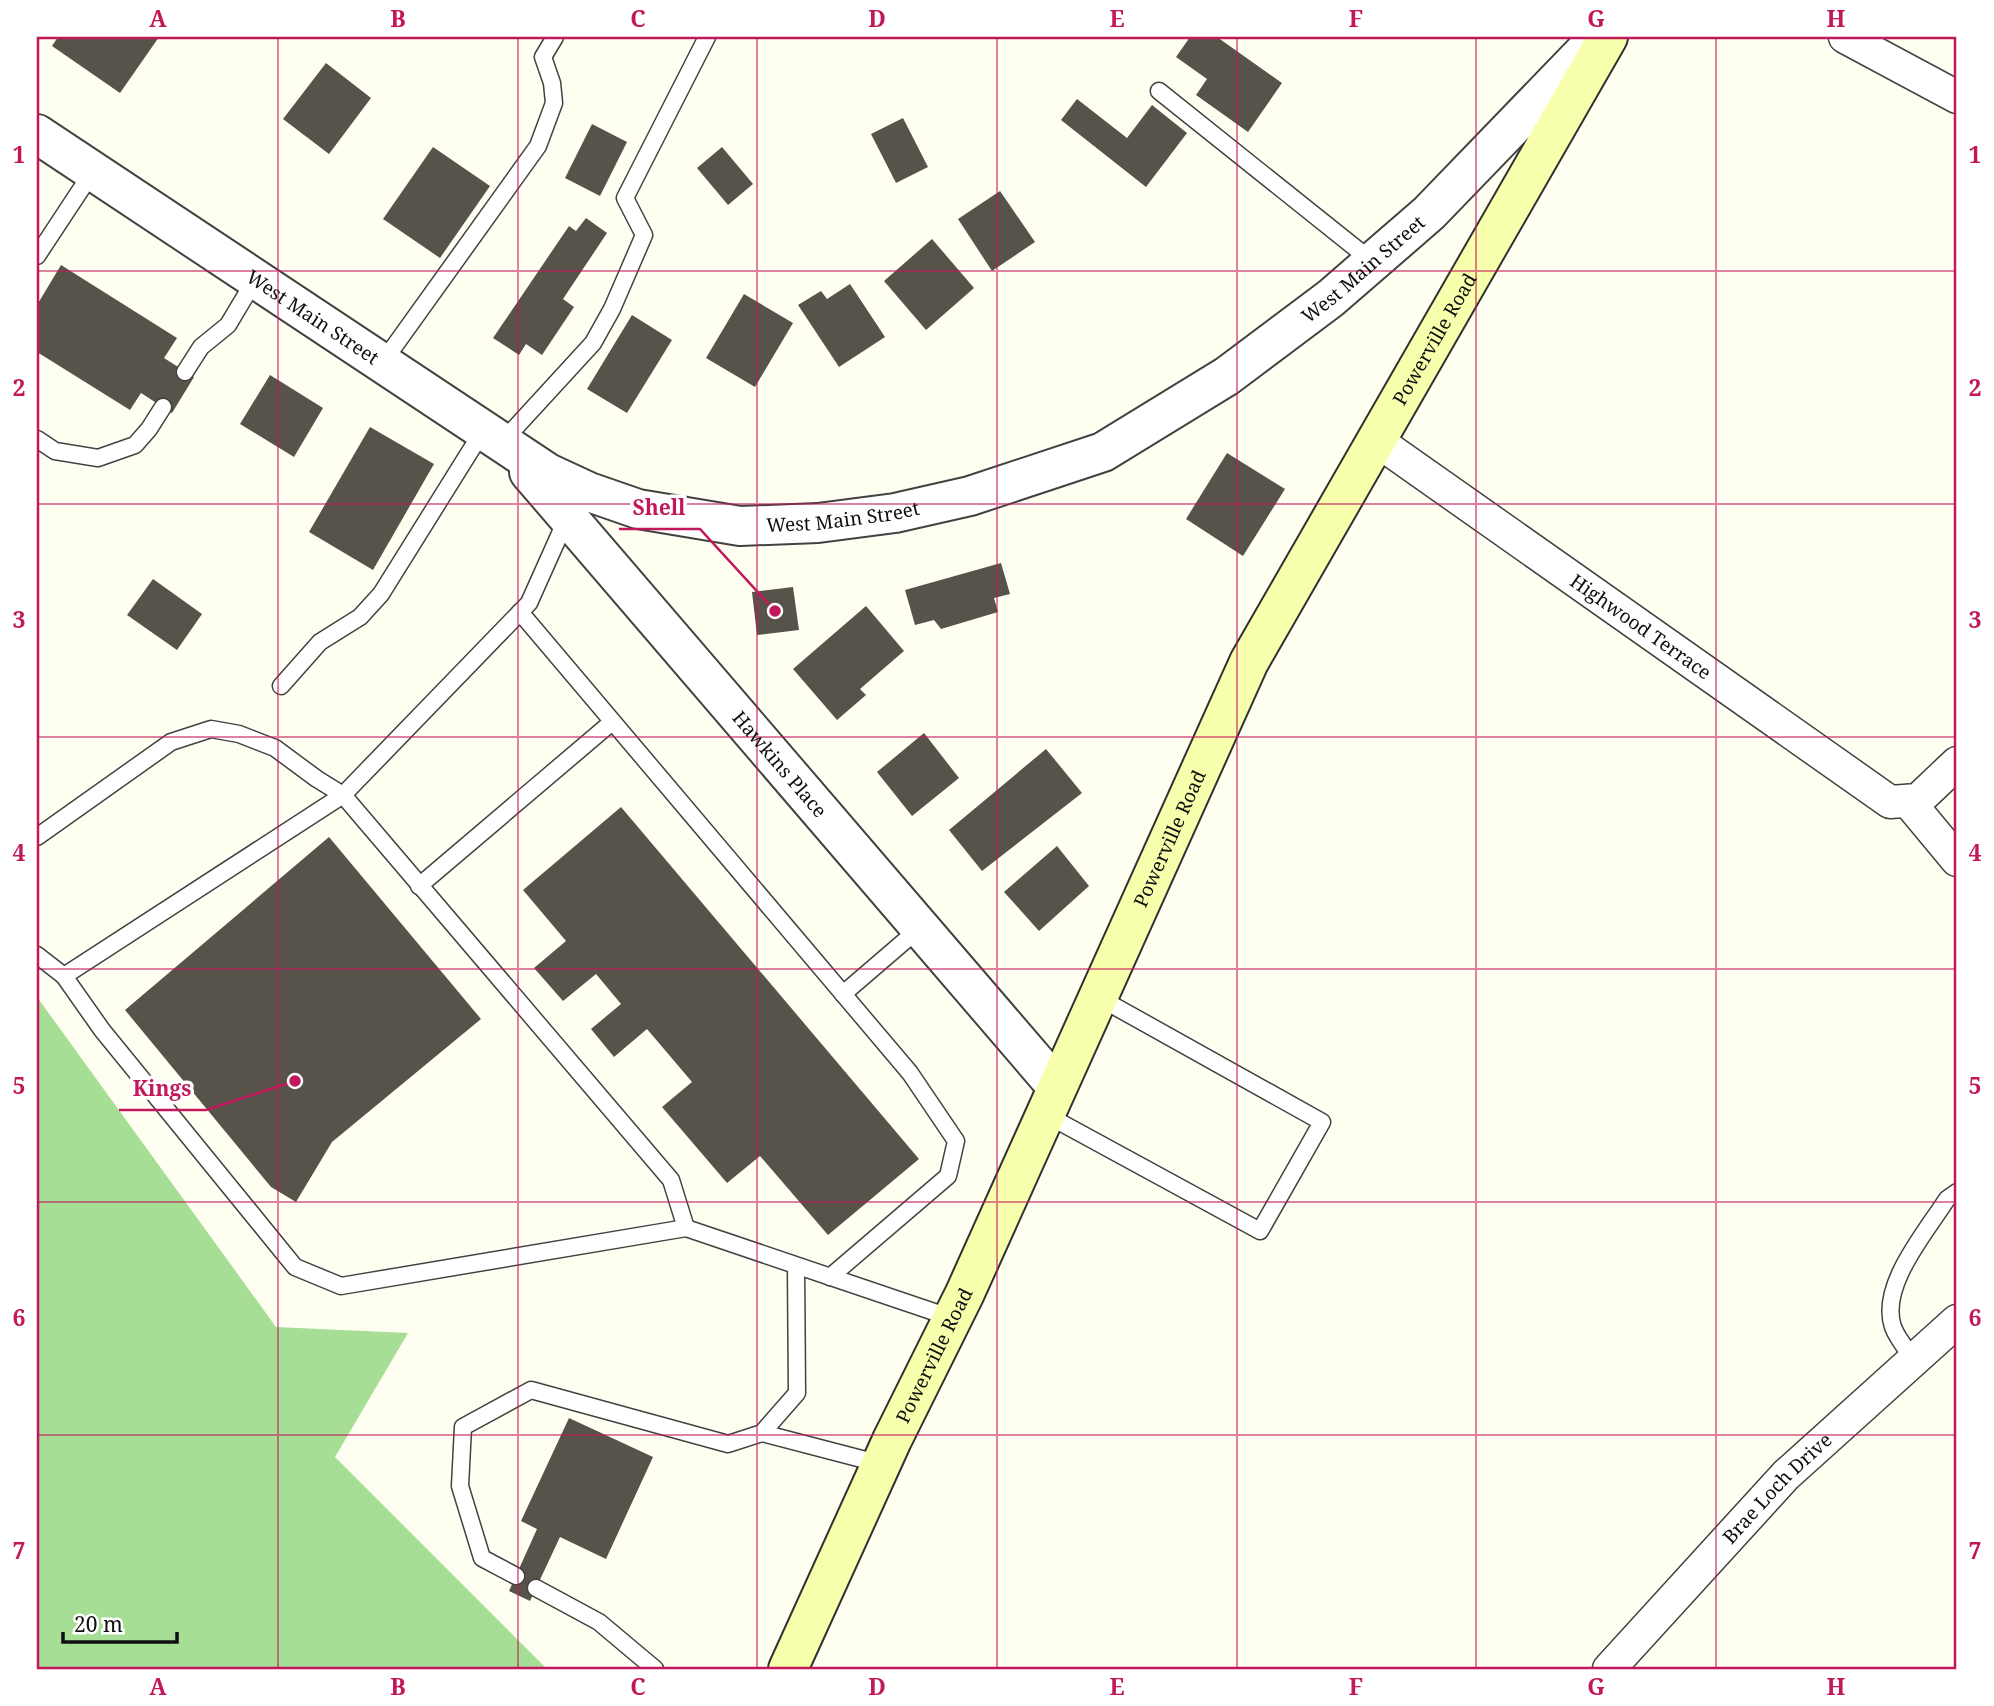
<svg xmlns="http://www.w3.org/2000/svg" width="1994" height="1706" font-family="'Noto Serif',serif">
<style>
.forest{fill:#a7de96}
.building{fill:#58534a}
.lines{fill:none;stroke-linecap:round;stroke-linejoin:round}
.service-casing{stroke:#424242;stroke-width:19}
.minor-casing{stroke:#424242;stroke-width:35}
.tertiary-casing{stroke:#424242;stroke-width:42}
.secondary-casing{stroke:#313131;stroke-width:42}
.service{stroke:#fff;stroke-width:16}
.minor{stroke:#fff;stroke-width:32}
.tertiary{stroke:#fff;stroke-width:38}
.secondary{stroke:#f7ffac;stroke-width:38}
.grid{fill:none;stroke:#c2185b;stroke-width:2;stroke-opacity:0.55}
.labels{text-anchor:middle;stroke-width:7;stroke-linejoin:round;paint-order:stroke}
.street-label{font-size:19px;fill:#0f0f0f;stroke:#fff}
.leader{fill:none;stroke:#c2185b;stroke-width:2.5}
.callout-dot{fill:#c2185b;stroke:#fff;stroke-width:2.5}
.callout-label{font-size:21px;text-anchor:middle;font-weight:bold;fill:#c2185b;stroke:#fff;stroke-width:7;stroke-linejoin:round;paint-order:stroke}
.neatline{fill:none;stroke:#c2185b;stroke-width:2.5}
.grid-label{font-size:23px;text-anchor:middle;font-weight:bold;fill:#c2185b}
</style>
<rect width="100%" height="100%" fill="#fffff1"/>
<path class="forest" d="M37,997L276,1327L408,1333L335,1457L547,1669H37Z"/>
<g class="building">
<path d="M58,37H159L120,93L52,46Z"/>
<path d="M1190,37H1217L1282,83L1248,132L1196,95L1207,79L1176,57Z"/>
<path d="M326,63L371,98L329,154L283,119Z"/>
<path d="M1077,99L1127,138L1152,105L1187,133L1146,187L1061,120Z"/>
<path d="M903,118L928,167L896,183L871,134Z"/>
<path d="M592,124L627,142L600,196L565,178Z"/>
<path d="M433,147L490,186L440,258L383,219Z"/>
<path d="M722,147L753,184L728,205L697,168Z"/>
<path d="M1000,191L1035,242L992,271L958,219Z"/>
<path d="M586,218L607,233L563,299L574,307L542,355L526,344L519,355L493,338L569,226L576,231Z"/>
<path d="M932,239L974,288L926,330L884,281Z"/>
<path d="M61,265L177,338L164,358L194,377L172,413L141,393L130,410L37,352V305Z"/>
<path d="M850,284L885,337L839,367L798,305L821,291L827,299Z"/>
<path d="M744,294L793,323L755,387L706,358Z"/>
<path d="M632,315L672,340L627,413L587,389Z"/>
<path d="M270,375L323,408L294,457L240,424Z"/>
<path d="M370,427L434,464L373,570L309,532Z"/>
<path d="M1227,453L1285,489L1243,556L1186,519Z"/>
<path d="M1001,563L1010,594L994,598L998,612L941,629L934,620L915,625L905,590Z"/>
<path d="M153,579L202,614L177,650L127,615Z"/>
<path d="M793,587L799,630L757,635L752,592Z"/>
<path d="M866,606L904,651L860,689L866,695L837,720L793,669Z"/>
<path d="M924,733L959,778L912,816L877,772Z"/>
<path d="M1046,749L1082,793L982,871L949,830Z"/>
<path d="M621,807L919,1159L828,1235L760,1156L727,1183L662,1107L692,1082L647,1029L614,1057L591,1029L621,1004L596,974L563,1001L534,968L566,941L523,890Z"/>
<path d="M329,837L481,1019L332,1142L296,1202L271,1187L125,1010Z"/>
<path d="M1057,846L1089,886L1039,931L1004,892Z"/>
<path d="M569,1418L653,1457L606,1559L560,1537L530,1601L509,1591L537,1529L521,1521Z"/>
</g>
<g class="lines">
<defs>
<g id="service">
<path d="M1159,91L1373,262"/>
<path d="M37,256L93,171"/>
<path d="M383,362L538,146L554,103L552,83L543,57L555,37"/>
<path d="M185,372L201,347L228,325L256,278"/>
<path d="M37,439L55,451L98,458L135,445L149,429L163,407"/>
<path d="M503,441L593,343L612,309L644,235L625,198L707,37"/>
<path d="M567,518L529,603L343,795L64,976L102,1030L295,1267L341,1286L686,1228L952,1318"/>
<path d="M520,612L910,1073L956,1141L948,1176L830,1277"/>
<path d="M281,686L320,642L360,617L381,594L484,429"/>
<path d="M37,837L171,742L211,729L239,734L275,748L317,779L343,795L671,1180L686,1228"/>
<path d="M419,886L612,722"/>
<path d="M37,955L64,976"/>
<path d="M843,994L921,927"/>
<path d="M1045,1114L1260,1231L1322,1122L1098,997"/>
<path d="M1914,1360C1907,1350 1897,1338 1893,1327C1879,1286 1926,1232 1947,1199L1957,1192"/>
<path d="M762,1433L881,1464"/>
<path d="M516,1576L482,1558L460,1486L463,1427L531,1390L728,1444L762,1433L797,1393L796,1266"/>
<path d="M536,1588L599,1622L655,1669"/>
</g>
<g id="minor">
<path d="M1845,37L1957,97"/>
<path id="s1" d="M1376,440L1890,802L1918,800L1957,763"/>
<path d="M1908,801L1957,860"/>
<path id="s2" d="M1609,1669L1786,1475L1957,1321"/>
</g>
<g id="tertiary">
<path id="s3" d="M37,134L548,473L589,492L638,509L740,526L818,523L895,513L970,496L1103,452L1227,376L1331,298L1429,213L1599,37"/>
<path id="s4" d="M529,472L1057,1087"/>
</g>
<g id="secondary">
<path id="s5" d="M788,1669L892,1440L965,1293L1249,662L1608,37"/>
</g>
</defs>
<use href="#service" class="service-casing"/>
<use href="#minor" class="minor-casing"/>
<use href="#tertiary" class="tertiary-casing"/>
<use href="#secondary" class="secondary-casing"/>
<use href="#service" class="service"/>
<use href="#minor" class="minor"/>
<use href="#tertiary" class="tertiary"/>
<use href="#secondary" class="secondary"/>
</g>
<path class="grid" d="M278,37V1669M518,37V1669M757,37V1669M997,37V1669M1237,37V1669M1476,37V1669M1716,37V1669M37,271H1957M37,504H1957M37,737H1957M37,969H1957M37,1202H1957M37,1435H1957"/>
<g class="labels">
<g class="street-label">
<text dy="7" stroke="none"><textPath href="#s3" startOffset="1505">West Main Street</textPath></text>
<text dy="7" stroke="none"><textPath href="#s3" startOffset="331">West Main Street</textPath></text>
<text dy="7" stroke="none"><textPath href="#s5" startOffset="1480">Powerville Road</textPath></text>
<text dy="7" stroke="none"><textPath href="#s3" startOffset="917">West Main Street</textPath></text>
<text dy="7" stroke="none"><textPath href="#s1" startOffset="324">Highwood Terrace</textPath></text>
<text dy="7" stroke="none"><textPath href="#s4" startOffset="385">Hawkins Place</textPath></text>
<text dy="7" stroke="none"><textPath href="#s5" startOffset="914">Powerville Road</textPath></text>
<text dy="7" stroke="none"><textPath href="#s5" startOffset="346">Powerville Road</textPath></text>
<text dy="7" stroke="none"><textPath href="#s2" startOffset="247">Brae Loch Drive</textPath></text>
</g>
</g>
<path class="leader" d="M775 611L700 529H619M295 1081L206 1110H119"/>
<g class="callout-dot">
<circle cx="775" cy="611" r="7"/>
<circle cx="295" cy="1081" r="7"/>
</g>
<g class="callout-label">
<text x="659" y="515">Shell</text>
<text x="162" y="1096">Kings</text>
</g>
<rect width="1994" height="1706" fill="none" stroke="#ffffff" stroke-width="77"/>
<path d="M63 1632v10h114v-10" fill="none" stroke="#0f0f0f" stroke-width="3.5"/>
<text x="74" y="1632" font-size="21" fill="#0f0f0f" stroke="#ffffff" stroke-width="5" paint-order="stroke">20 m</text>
<rect x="38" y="38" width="1917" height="1630" class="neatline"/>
<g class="grid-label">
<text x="158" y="27">A</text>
<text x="398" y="27">B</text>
<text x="638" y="27">C</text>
<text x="877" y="27">D</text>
<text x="1117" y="27">E</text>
<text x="1356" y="27">F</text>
<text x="1596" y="27">G</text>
<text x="1836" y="27">H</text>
<text x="19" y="163">1</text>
<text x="1975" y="163">1</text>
<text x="19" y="396">2</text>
<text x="1975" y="396">2</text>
<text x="19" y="628">3</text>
<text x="1975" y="628">3</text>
<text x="19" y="861">4</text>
<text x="1975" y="861">4</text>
<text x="19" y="1094">5</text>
<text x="1975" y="1094">5</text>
<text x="19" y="1326">6</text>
<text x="1975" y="1326">6</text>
<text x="19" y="1559">7</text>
<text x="1975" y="1559">7</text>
<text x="158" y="1695">A</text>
<text x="398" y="1695">B</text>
<text x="638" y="1695">C</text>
<text x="877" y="1695">D</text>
<text x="1117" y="1695">E</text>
<text x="1356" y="1695">F</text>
<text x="1596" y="1695">G</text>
<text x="1836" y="1695">H</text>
</g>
</svg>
